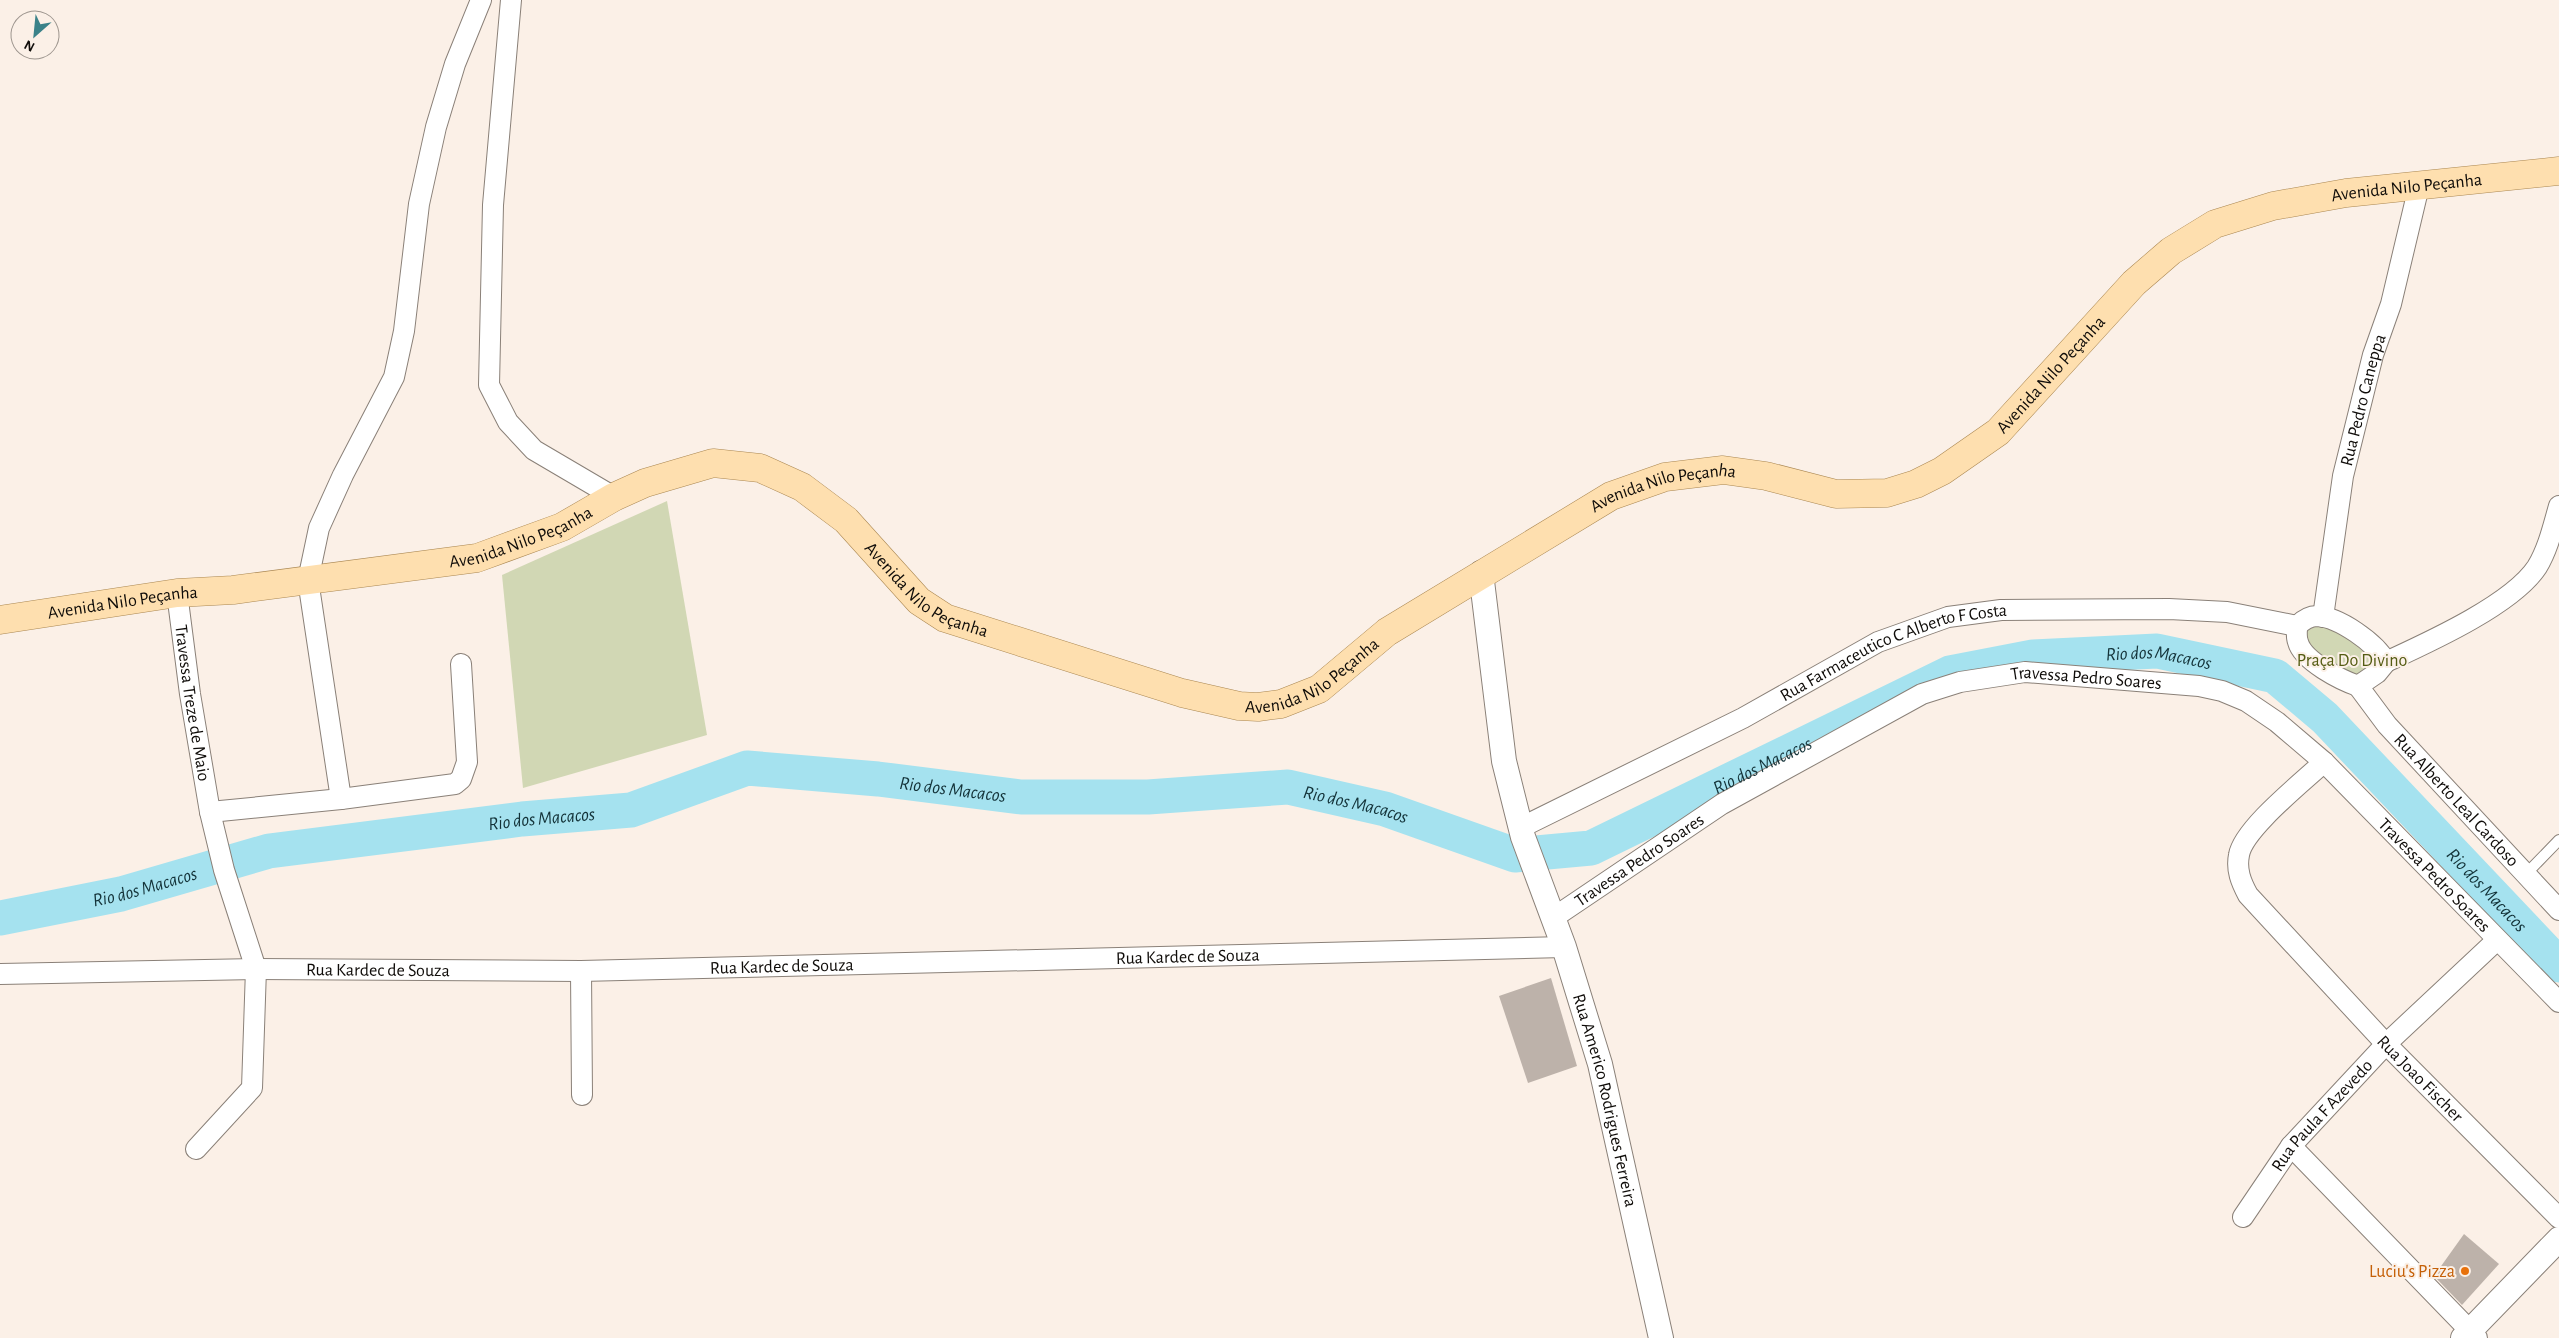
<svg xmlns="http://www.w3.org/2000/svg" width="2559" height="1338" font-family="'Alegreya Sans',sans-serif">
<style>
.green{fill:#d1d7b4}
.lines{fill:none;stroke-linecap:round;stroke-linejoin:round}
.river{stroke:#a5e2ef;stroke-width:35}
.building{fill:#bdb2aa}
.service-casing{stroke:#8a8078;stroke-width:12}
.minor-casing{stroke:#8a8078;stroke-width:22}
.tertiary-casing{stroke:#8a8078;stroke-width:26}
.primary-casing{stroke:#aa8752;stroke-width:29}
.service{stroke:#fff;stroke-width:10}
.minor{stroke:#fff;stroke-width:20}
.tertiary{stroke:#fff;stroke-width:24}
.primary{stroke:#fedfaf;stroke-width:28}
.food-dot{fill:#e8710a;stroke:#fbf0e7;stroke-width:2}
.labels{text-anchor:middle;stroke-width:4;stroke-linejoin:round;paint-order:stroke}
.street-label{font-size:18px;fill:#0f0c09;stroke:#fbf0e7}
.park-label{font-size:18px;fill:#545c13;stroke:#fbf0e7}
.food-label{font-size:18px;fill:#c56008;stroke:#fbf0e7;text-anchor:end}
.water-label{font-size:19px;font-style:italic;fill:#133238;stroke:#fbf0e7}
</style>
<rect width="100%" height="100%" fill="#fbf0e7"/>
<g class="green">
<path d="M667,501L707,735L523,788L502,575Z"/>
<path d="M2308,618L2347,630L2383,656L2377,673L2343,681L2305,641Z"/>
</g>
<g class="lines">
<path class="river" id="s1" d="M0,918L121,894L269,851L522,819L631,810L747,768L878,779L1021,797H1148L1288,787L1385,809L1515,855L1591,848L1950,673L2033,657L2157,651L2275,676L2325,718L2559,965"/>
</g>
<g class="building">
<path d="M1551,978L1577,1066L1528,1083L1499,996Z"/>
<path d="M2464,1234L2499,1264L2462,1305L2434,1276Z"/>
</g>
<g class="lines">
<defs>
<path id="service" d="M2525,875L2559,840"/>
<g id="minor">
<path d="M511,0L493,205L489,385L508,422L534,450L614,497"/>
<path id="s2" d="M177,593L190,694L210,812L224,870L256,969L252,1088L196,1149"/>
<path id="s3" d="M2323,617L2343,476L2373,355L2391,304L2419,186"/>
<path d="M2297,626C2302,621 2309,616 2317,616C2339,617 2376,643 2386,662L2377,673L2358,686"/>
<path d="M2297,626C2297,631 2296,637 2298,642C2303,661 2341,680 2358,686"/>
<path d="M2386,662C2427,643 2512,605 2537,567C2548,549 2553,527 2559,506"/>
<path id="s4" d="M2358,686L2387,725L2559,910"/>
<path id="s5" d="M2324,762C2304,781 2243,829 2239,855C2236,870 2241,882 2248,895L2386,1044L2559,1218"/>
<path d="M341,799L308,580L319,528L343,475L394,377L404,331L419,204L436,127L455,64L481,0"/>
<path d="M210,812L341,799L455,784L461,779L467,762L461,664"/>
<path id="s6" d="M1520,828L1743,718L1878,642L1948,617L2001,610L2169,609L2227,612L2297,626"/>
<path id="s7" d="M1553,918L1722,804L1922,694L1960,682L2025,672L2199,686L2222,691L2246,701L2277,722L2324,762L2559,1002"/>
<path d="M581,971L582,1095"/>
<path id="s8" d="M0,974L256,969L581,971L1564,947"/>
<path d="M2291,1146L2477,1338"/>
<path id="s9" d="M2243,1217L2291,1146L2386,1044L2497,940"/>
</g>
<g id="tertiary">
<path id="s10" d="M1481,573L1504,761L1523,837L1564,947L1600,1064L1661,1338"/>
<path d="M2463,1338L2559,1239"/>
</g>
<g id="primary">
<path id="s11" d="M0,620L177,593L233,590L477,558L562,527L614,497L645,483L713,463L760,468L802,487L846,520L919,601L945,618L1182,693L1239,706L1258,707L1281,704L1319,689L1387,632L1611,496L1665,477L1723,470L1766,476L1836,494L1887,493L1916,484L1942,471L1998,432L2134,283L2171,251L2215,224L2273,206L2346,193L2559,171"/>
</g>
</defs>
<use href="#service" class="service-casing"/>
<use href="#minor" class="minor-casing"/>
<use href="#tertiary" class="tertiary-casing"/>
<use href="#primary" class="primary-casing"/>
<use href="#service" class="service"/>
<use href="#minor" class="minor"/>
<use href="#tertiary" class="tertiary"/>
<use href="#primary" class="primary"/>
</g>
<circle class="food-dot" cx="2465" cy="1271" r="5"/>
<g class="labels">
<g class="street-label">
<text dy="6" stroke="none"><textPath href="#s11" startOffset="2674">Avenida Nilo Peçanha</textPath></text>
<text dy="6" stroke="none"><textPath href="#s11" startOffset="2254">Avenida Nilo Peçanha</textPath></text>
<text dy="6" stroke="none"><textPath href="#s3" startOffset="221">Rua Pedro Caneppa</textPath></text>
<text dy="6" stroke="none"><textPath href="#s11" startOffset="1819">Avenida Nilo Peçanha</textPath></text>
<text dy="6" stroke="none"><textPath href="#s11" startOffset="529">Avenida Nilo Peçanha</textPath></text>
<text dy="6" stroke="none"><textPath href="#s11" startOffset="994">Avenida Nilo Peçanha</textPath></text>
<text dy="6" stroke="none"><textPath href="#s11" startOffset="124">Avenida Nilo Peçanha</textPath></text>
<text dy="6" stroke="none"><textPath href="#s6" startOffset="415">Rua Farmaceutico C Alberto F Costa</textPath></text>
<text dy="6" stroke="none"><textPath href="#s11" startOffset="1414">Avenida Nilo Peçanha</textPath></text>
<text dy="6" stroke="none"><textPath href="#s7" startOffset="599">Travessa Pedro Soares</textPath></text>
<text dy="6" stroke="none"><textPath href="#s2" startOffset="111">Travessa Treze de Maio</textPath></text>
<text dy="6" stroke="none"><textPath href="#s4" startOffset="151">Rua Alberto Leal Cardoso</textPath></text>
<text dy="6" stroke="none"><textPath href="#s7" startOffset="104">Travessa Pedro Soares</textPath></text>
<text dy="6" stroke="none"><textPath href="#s7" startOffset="1019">Travessa Pedro Soares</textPath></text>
<text dy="6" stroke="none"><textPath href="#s8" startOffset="1188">Rua Kardec de Souza</textPath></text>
<text dy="6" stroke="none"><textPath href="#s8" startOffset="782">Rua Kardec de Souza</textPath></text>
<text dy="6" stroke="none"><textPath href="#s8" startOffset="378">Rua Kardec de Souza</textPath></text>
<text dy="6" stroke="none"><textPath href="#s5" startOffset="421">Rua Joao Fischer</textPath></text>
<text dy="6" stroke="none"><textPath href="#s10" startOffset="544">Rua Americo Rodrigues Ferreira</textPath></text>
<text dy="6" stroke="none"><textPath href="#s9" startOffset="129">Rua Paula F Azevedo</textPath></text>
</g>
<g class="park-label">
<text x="2352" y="666">Praça Do Divino</text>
</g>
<g class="food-label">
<text x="2455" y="1277">Luciu's Pizza</text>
</g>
<g class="water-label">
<text dy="7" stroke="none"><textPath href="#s1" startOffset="2232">Rio dos Macacos</textPath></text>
<text dy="7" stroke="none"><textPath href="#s1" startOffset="1812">Rio dos Macacos</textPath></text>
<text dy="7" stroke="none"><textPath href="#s1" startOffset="972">Rio dos Macacos</textPath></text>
<text dy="7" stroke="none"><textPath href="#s1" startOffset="1378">Rio dos Macacos</textPath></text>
<text dy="7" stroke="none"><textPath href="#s1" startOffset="552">Rio dos Macacos</textPath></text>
<text dy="7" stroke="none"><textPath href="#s1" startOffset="148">Rio dos Macacos</textPath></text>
<text dy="7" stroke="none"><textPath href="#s1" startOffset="2652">Rio dos Macacos</textPath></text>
</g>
</g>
<g transform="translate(35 35) rotate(207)"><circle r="24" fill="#fbf0e7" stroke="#9d958e"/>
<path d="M0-4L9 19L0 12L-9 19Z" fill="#3b8289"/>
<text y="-8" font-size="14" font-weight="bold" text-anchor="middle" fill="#0f0c09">N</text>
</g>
</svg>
